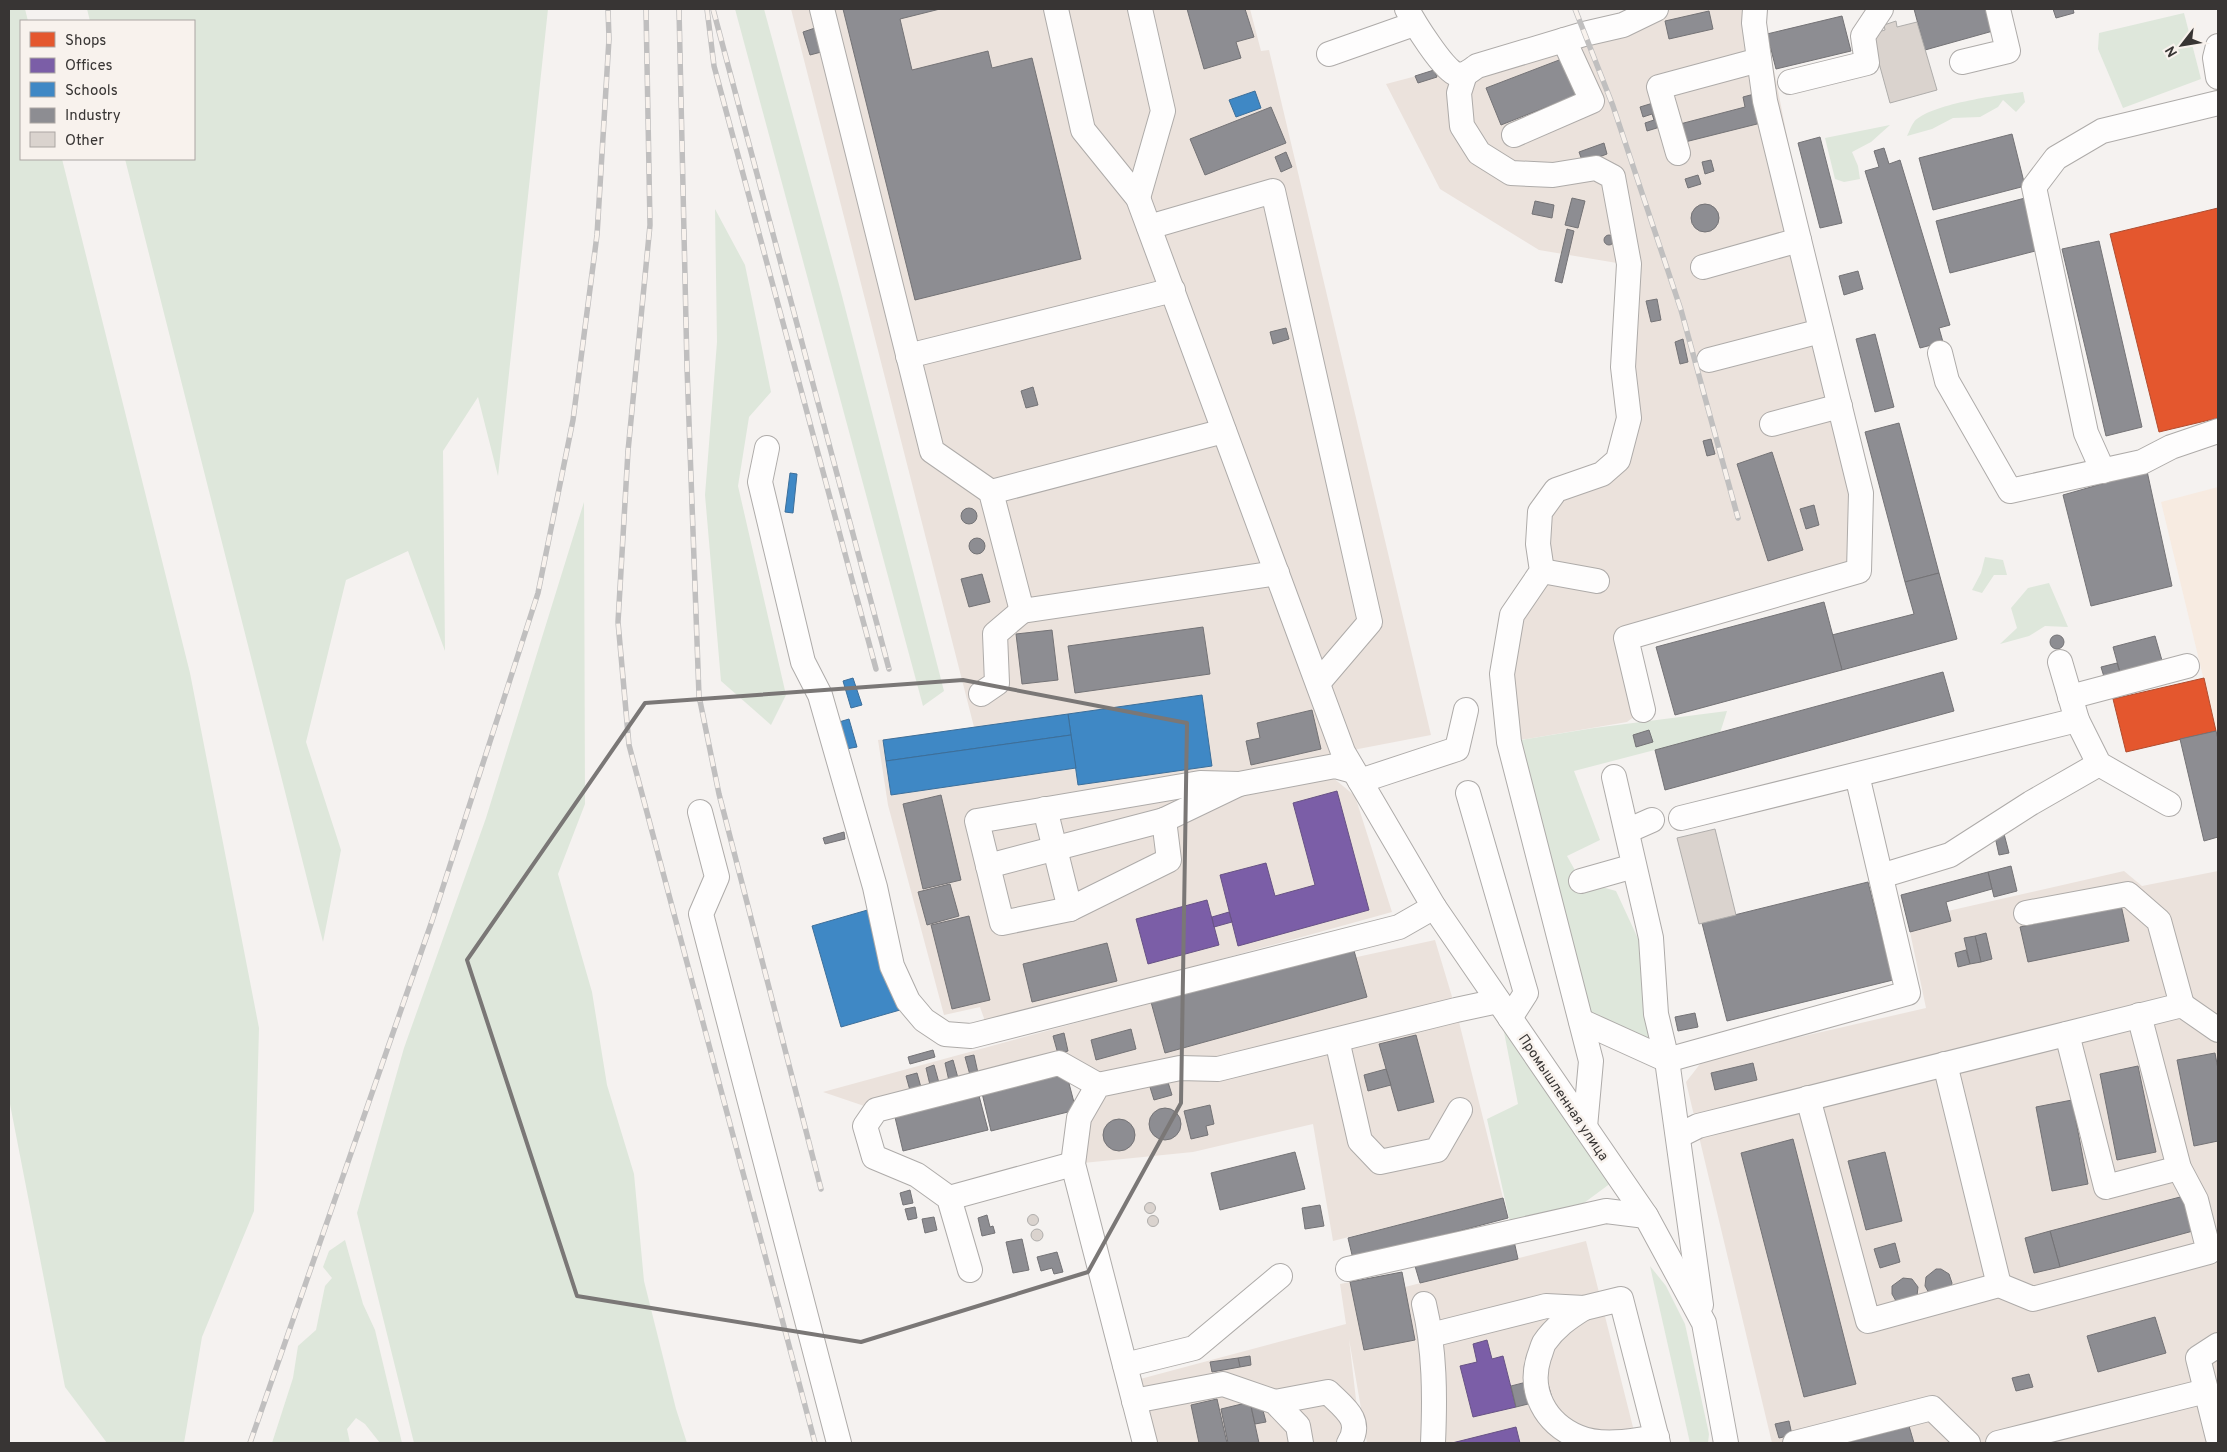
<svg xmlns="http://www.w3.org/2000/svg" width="2227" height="1452" font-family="Overpass,sans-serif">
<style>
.commercial{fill:#f7ebe1}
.built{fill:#ebe2dc}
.green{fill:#dee7db}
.shops{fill:#e4572e;stroke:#b04d30}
.offices{fill:#7b5ea7;stroke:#675284}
.schools{fill:#3f88c5;stroke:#3d6f9a}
.industry{fill:#8d8d92;stroke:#747376}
.building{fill:#dad3ce;stroke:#afadab}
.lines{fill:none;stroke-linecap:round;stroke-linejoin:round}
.minor-casing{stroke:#aeaba9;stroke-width:26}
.minor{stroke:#fefdfd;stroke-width:24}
.rail-casing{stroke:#c0bfbf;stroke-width:5.5}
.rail{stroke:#f8f2ed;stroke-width:4;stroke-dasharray:11;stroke-linecap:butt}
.marked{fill:none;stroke:#7a7776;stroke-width:4;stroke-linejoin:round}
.labels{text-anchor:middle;stroke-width:5;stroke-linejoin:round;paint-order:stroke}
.street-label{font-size:14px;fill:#383534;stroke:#f8f2ed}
</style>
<rect width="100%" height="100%" fill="#f5f2f0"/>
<path class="commercial" d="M2218,487V739L2161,502Z"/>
<g class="built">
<path d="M791,9H1250L1261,51L1269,50L1431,735L1275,765L1331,776L1355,796L1392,912L986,1024L980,1007L944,1015L888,805L878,740L974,727Z"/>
<path d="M1672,9H1762L1840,406L1859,571L1626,638L1643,710L1627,722L1509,742L1512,615L1542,571L1540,512L1602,474L1621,447L1629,265L1539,250L1440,189L1386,84Z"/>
<path d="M2124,871L2142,886L2218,871V1443H1772L1686,1082L1704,1059L1926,1008L1910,932L1948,911Z"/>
<path d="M1435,940L1456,1010L1503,1198L1333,1241L1313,1124L1193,1152L1073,1164L1098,1085L1058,1054L876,1110L823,1092L1164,999Z"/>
<path d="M1586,1241L1637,1443H1367L1349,1339L1361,1443H1145L1129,1382L1346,1324L1340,1284L1402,1272L1405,1287Z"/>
</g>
<g class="green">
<path d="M9,9H25L28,21H21V159H62L190,673L259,1028L254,1211L202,1337L184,1443H107L65,1387L9,1099Z"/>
<path d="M87,9H548L498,476L478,397L443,451L445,651L408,551L346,580L306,742L341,850L323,942L125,159H194V21H90Z"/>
<path d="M735,9H764L841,292L944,691L923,706Z"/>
<path d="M2184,13L2201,79L2123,108L2098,49L2099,33Z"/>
<path d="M2023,92L2025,102L2016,112L2003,100L1998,107L1980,117L1953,118L1932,129L1907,136C1909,132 1911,126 1914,122C1929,104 1999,95 2023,92Z"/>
<path d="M1890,125L1871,142L1852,152L1858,166L1860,179L1844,182L1835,179L1825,138Z"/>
<path d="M715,209L745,265L771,392L749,417L738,486L786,695L771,725L721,681L705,495L717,342Z"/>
<path d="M584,502L585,804L558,874L592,992L607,1085L634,1174L644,1281L676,1409L687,1443H414L357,1213L404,1048L486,818Z"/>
<path d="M1985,557L2003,560L2007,575H1994L1982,593L1972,590L1981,573Z"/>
<path d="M2049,583L2068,627L2045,626L2029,636L2000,644L2017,628L2011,608L2028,588Z"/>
<path d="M1727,711L1720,733L1574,771L1600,840L1567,856L1581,881L1616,891L1653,971L1667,1060L1581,1021L1509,742L1594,728Z"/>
<path d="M1498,1001L1619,1177L1561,1220L1512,1231L1487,1119L1518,1104Z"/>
<path d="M345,1240L363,1304L375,1330L402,1443H380L365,1424L356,1418L347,1429L350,1443H272L293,1378L298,1346L316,1330L325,1286L332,1278L323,1267L329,1251Z"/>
<path d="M1650,1266L1666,1286L1685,1324L1709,1434L1708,1443H1690Z"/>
</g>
<g class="shops">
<path d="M2218,208V418L2159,432L2110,234Z"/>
<path d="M2204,678L2216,731L2126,752L2113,699Z"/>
</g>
<g class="offices">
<path d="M1337,791L1369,910L1238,946L1220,875L1266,863L1275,896L1315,885L1293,803Z"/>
<path d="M1207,900L1219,945L1148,964L1136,919Z"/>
<path d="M1229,912L1232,922L1214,927L1212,917Z"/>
<path d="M1487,1340L1492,1359L1503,1356L1516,1407L1473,1417L1460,1366L1477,1362L1473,1344Z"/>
<path d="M1516,1427L1520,1443H1452Z"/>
</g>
<g class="schools">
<path d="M1255,91L1261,108L1236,117L1229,100Z"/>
<path d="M790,473L797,474L793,513L785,512Z"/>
<path d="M853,678L862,705L851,708L843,681Z"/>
<path d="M1202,695L1212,766L1078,785L1068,714Z"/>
<path d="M1068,714L1071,735L886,761L883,740Z"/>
<path d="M849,719L857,747L846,749L839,722Z"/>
<path d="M1071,735L1076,768L891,795L886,761Z"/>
<path d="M871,909L900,1010L841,1027L812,926Z"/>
</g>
<g class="industry">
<path d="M843,9H940L900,19L912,70L988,51L992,68L1032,58L1081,259L915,300Z"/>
<path d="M1187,9H1245L1254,37L1236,42L1241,58L1204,69Z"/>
<path d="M1914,9H1987L1993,31L1925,50Z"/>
<path d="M2053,9H2073L2074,13L2056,18Z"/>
<path d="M1709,11L1713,29L1669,39L1665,21Z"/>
<path d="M1842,16L1851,51L1776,69L1767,34Z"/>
<path d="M818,27L825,51L810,55L803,32Z"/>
<path d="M1567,57L1582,93L1501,125L1486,88Z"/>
<path d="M1434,70L1437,77L1418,83L1415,76Z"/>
<path d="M1758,93L1765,122L1685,142L1680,124L1745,107L1743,97Z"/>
<path d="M1653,103L1660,127L1647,131L1645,123L1654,120L1652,114L1643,117L1640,107Z"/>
<path d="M1271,107L1286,143L1205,175L1190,139Z"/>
<path d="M2012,134L2025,186L1933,210L1919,158Z"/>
<path d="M1820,137L1842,223L1820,228L1798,143Z"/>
<path d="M1604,143L1607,154L1583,163L1579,152Z"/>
<path d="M1884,148L1889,164L1900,160L1950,325L1939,328L1943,342L1920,348L1865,171L1879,167L1874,151Z"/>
<path d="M1286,152L1292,167L1281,172L1275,157Z"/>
<path d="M1711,160L1714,171L1705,174L1702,162Z"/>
<path d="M1698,175L1701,184L1688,188L1685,179Z"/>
<path d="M2029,197L2043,249L1950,273L1936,221Z"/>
<path d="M1572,198L1585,201L1578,228L1565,225Z"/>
<path d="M1535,201L1554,205L1552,218L1532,214Z"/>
<circle cx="1705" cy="218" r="14"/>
<path d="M1567,229L1574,231L1562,283L1555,281Z"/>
<circle cx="1609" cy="240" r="5"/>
<path d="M2099,241L2142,427L2106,436L2062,249Z"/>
<path d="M1858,271L1863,289L1844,295L1839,276Z"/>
<path d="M1657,299L1661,320L1651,322L1646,301Z"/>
<path d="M1286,328L1289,339L1273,344L1270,332Z"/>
<path d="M1875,334L1894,407L1875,412L1856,339Z"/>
<path d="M1683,339L1688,362L1680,364L1675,342Z"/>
<path d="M1033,387L1038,405L1026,408L1021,391Z"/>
<path d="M1899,423L1939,573L1905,582L1865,432Z"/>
<path d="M1711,439L1715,454L1707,456L1703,441Z"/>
<path d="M1772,452L1803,550L1768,561L1737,464Z"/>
<path d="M2147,471L2172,586L2091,606L2063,495Z"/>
<path d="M1814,505L1819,525L1806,529L1800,509Z"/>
<circle cx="969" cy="516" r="8"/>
<circle cx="977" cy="546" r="8"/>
<path d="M1939,573L1957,639L1842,670L1832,635L1914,614L1905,582Z"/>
<path d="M982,574L990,602L969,607L961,579Z"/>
<path d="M1824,602L1842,670L1675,715L1656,647Z"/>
<path d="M1203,627L1210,674L1075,693L1068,646Z"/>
<path d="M1052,630L1058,680L1022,684L1016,634Z"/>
<circle cx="2057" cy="642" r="7"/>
<path d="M2155,636L2163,664L2121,676L2113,647Z"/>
<path d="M2117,663L2121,676L2105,680L2101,667Z"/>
<path d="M1943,672L1954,711L1665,790L1655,750Z"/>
<path d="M1312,710L1321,749L1251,765L1246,741L1260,738L1257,723Z"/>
<path d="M1649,730L1653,742L1636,747L1633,735Z"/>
<path d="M2216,731L2218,739V837L2204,841L2180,739Z"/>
<path d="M941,795L961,880L923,889L903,804Z"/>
<path d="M2003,830L2009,853L1999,855L1994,832Z"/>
<path d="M844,832L845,839L825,844L823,838Z"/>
<path d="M2011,866L2017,891L1994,897L1988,872Z"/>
<path d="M1988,872L1992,889L1946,902L1951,921L1910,932L1901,895Z"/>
<path d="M1868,882L1893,980L1727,1021L1702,923Z"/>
<path d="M950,884L959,916L927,925L918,892Z"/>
<path d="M2121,905L2129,941L2028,962L2020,927Z"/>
<path d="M969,916L990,1000L952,1009L931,925Z"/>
<path d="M1986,933L1992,959L1981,962L1975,936Z"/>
<path d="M1975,936L1981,962L1970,964L1964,938Z"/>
<path d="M1107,943L1117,981L1032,1002L1023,964Z"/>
<path d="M1353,947L1367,997L1165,1053L1151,1002Z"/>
<path d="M1966,950L1970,964L1958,967L1955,953Z"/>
<path d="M1695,1013L1698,1027L1678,1031L1675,1017Z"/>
<path d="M1131,1029L1136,1049L1096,1060L1091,1040Z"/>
<path d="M1064,1033L1068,1051L1058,1054L1053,1036Z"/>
<path d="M1416,1035L1434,1102L1398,1111L1379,1044Z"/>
<path d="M933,1050L935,1057L910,1064L908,1057Z"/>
<path d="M2215,1053L2218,1069V1141L2194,1146L2177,1060Z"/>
<path d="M974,1055L978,1073L970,1075L965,1057Z"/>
<path d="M953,1060L958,1078L949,1081L945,1063Z"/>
<path d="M1753,1063L1757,1080L1715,1090L1711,1073Z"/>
<path d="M934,1065L939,1083L930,1085L926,1068Z"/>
<path d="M2138,1066L2156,1152L2117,1160L2100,1074Z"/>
<path d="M1386,1069L1391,1085L1368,1091L1364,1075Z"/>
<path d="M1066,1072L1076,1110L991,1131L982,1093Z"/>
<path d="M917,1073L922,1091L911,1094L906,1076Z"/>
<path d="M1167,1079L1172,1095L1154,1100L1149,1084Z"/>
<path d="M978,1092L988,1130L903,1151L894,1113Z"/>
<path d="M2072,1100L2088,1184L2052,1191L2036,1107Z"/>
<path d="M1210,1105L1214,1124L1206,1126L1208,1135L1191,1139L1184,1111Z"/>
<circle cx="1165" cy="1124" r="16"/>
<circle cx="1119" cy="1135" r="16"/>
<path d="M1793,1139L1856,1384L1804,1397L1741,1153Z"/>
<path d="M1295,1152L1305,1189L1220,1210L1211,1173Z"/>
<path d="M1885,1152L1902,1221L1866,1230L1848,1161Z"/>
<path d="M910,1190L913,1203L903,1205L900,1193Z"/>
<path d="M2184,1196L2193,1231L2060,1267L2050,1231Z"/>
<path d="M1503,1198L1508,1218L1353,1259L1348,1238Z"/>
<path d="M1320,1205L1324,1226L1305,1229L1302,1208Z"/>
<path d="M915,1207L917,1218L908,1220L905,1209Z"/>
<path d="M987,1215L990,1227L993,1226L995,1233L982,1236L978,1218Z"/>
<path d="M934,1217L937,1230L925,1233L922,1219Z"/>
<path d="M2050,1231L2060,1267L2034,1273L2025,1238Z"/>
<path d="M1022,1239L1029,1270L1013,1273L1006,1242Z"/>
<path d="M1514,1241L1518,1259L1420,1283L1415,1266Z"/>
<path d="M1895,1243L1900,1262L1880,1268L1874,1249Z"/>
<path d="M1057,1252L1063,1272L1054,1274L1052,1268L1041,1271L1037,1257Z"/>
<path d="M1936,1269H1941L1949,1274L1952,1283L1951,1287L1929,1293L1925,1286L1926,1277Z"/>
<path d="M1402,1272L1415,1340L1364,1350L1350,1282Z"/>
<path d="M1903,1278L1912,1279L1918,1287L1917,1296L1896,1301L1892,1294V1286Z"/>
<path d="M2155,1317L2166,1353L2098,1372L2087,1336Z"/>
<path d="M1250,1356L1251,1365L1240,1367L1238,1358Z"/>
<path d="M1238,1358L1240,1367L1212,1372L1210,1362Z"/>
<path d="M2029,1374L2033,1387L2016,1391L2012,1378Z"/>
<path d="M1546,1377L1552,1398L1516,1407L1511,1386Z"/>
<path d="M1217,1399L1227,1443H1199L1191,1405Z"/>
<path d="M1250,1402L1259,1443H1228L1221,1409Z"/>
<path d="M1261,1403L1266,1422L1255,1424L1251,1406Z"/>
<path d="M1789,1421L1792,1435L1779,1438L1775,1424Z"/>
<path d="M1909,1426L1914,1443H1846Z"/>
</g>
<g class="building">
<path d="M1896,21L1897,27L1917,22L1937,90L1890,103L1871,34L1885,30L1884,25Z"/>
<path d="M1715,829L1736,915L1699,924L1677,838Z"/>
<circle cx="1150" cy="1208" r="5.5"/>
<circle cx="1033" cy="1220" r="5.5"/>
<circle cx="1153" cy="1221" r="5.5"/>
<circle cx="1037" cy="1235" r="6"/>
</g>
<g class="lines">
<defs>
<g id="minor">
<path d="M822,9L932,451L991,492L1022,611L1277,573"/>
<path d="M1056,9L1083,130L1138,198L1343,752L1434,907L1646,1216L1704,1323L1726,1443"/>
<path d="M1407,9C1413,21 1444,71 1456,74C1465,76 1470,71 1477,66L1584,34L1623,25L1656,9"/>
<path d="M2218,46L2215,58L2218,77"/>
<path d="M1329,54L1414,24"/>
<path d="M1962,62L2008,51L1998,9"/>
<path d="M1465,74L1459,93L1462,126L1479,153L1511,173L1553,175L1596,168L1613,177L1629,264L1623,367L1629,418L1618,460L1602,474L1556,490L1540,512L1538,544L1542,571L1512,615L1502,674L1509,742L1591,1061L1585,1127"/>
<path d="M1790,82L1867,63L1863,36L1881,9"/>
<path d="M1514,135L1592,101L1564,40"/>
<path d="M1678,153L1659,87L1759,60"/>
<path d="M1138,198L1163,111L1140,9"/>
<path d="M1149,227L1273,191L1370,622L1318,683"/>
<path d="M1703,267L1799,240"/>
<path d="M1940,353L1947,381L2010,491L2142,462L2171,447L2218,431"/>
<path d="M908,356L1173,290"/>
<path d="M1709,360L1821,331"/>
<path d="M1772,424L1840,406"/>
<path d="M767,448L760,482L803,662L820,695L875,887L892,966L908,1001L924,1020L945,1034L971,1036L1399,927L1434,907"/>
<path d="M2103,471L2086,433L2034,187L2056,158L2102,131L2218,103"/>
<path d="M991,492L1224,431"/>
<path d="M1542,571L1597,581"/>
<path d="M2060,662L2077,720L2099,764L2169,804"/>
<path d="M981,694L997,683L995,634L1022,611"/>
<path d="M2070,697L2187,666"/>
<path d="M1643,710L1626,638L1859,571L1861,493L1765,101L1754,23L1755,9"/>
<path d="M1614,777L1651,938L1656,1014L1667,1060L1701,1305"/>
<path d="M1360,781L1457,749L1466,710"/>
<path d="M1468,793L1526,993L1510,1018"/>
<path d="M1045,809L1070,909"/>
<path d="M700,812L717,877L701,914L839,1443"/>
<path d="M1681,818L2077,720"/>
<path d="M1164,820L1169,860L1070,909L1002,923L977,821L1200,783L1239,784"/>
<path d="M1627,831L1652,820"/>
<path d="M988,866L1164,820L1239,784L1335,766L1353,771"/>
<path d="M1881,876L1950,855L2031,803L2099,764"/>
<path d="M1581,881L1634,866"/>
<path d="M2026,913L2128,894L2159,921L2182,1005"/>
<path d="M1581,1021L1667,1060L1908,993L1857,775"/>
<path d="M2067,1034L2106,1187L2179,1168"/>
<path d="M1337,1040L1360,1141L1380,1162L1437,1150L1460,1110"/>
<path d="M1945,1064L1999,1285"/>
<path d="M1808,1098L1868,1321L1999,1285L2033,1299L2209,1252L2196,1200L2179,1168L2139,1015"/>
<path d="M1678,1136L1698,1126L2182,1005L2218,1030"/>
<path d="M949,1198L1073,1164"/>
<path d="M1348,1269L1606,1211L1646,1216"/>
<path d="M970,1270L949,1198L917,1175L874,1157L865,1126L876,1110L1059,1063L1098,1085"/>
<path d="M1424,1304C1435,1350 1435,1397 1433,1443"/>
<path d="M1584,1308C1568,1318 1555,1327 1544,1343C1542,1347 1541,1352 1539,1357C1528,1391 1545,1423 1578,1437C1601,1447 1633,1441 1657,1437"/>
<path d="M1431,1335L1546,1306L1584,1308L1621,1299L1658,1443"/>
<path d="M2218,1345L2198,1358L2218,1438"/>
<path d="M1125,1365L1194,1348L1280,1276"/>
<path d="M1134,1401L1223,1384L1275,1402L1298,1426L1301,1443"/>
<path d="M1275,1402L1328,1392C1343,1407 1364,1420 1349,1443"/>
<path d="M1145,1443L1073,1164L1079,1118L1098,1085L1180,1068L1218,1069L1456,1010L1498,1001"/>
<path d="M1795,1443L1932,1408L1968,1443"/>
<path d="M1998,1443L2206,1391"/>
</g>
</defs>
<use href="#minor" class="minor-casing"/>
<use href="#minor" class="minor"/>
<defs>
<g id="rail">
<path d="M646,9L650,225L628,451L618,622L629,745L815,1443"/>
<path d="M679,9L687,367L699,696L719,794L821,1189"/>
<path d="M707,9L714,66L876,669"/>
<path d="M713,9L889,669"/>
<path d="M1575,9L1613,106L1681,310L1738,518"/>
<path d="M250,1443L432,921L538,593L573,420L597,235L609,39L608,9"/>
</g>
</defs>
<use href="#rail" class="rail-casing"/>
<use href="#rail" class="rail"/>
</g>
<path class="marked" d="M963,680L1187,723L1181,1103L1088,1272L861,1342L577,1296L467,960L645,703Z"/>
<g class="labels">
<g class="street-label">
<text transform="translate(1564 1097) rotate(56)" y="5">Промышленная улица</text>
</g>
</g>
<rect width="2227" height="1452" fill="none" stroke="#383534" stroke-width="20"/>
<rect x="20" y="20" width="175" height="140" fill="#f8f2ed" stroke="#aba6a3"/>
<rect x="30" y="32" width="25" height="15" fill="#e4572e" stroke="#aba6a3"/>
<text x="65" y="45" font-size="15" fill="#383534">Shops</text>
<rect x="30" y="58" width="25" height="15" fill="#7b5ea7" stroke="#aba6a3"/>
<text x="65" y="70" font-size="15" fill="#383534">Offices</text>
<rect x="30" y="82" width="25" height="15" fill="#3f88c5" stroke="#aba6a3"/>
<text x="65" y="95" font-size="15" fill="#383534">Schools</text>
<rect x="30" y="108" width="25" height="15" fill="#8d8d92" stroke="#aba6a3"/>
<text x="65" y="120" font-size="15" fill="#383534">Industry</text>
<rect x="30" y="132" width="25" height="15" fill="#dad3ce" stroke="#aba6a3"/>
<text x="65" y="145" font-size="15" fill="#383534">Other</text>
<g transform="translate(2182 45) rotate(239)" stroke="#f8f2ed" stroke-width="4" paint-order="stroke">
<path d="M0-4L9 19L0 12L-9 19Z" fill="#383534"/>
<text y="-8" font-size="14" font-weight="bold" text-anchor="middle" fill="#383534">N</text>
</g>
</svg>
